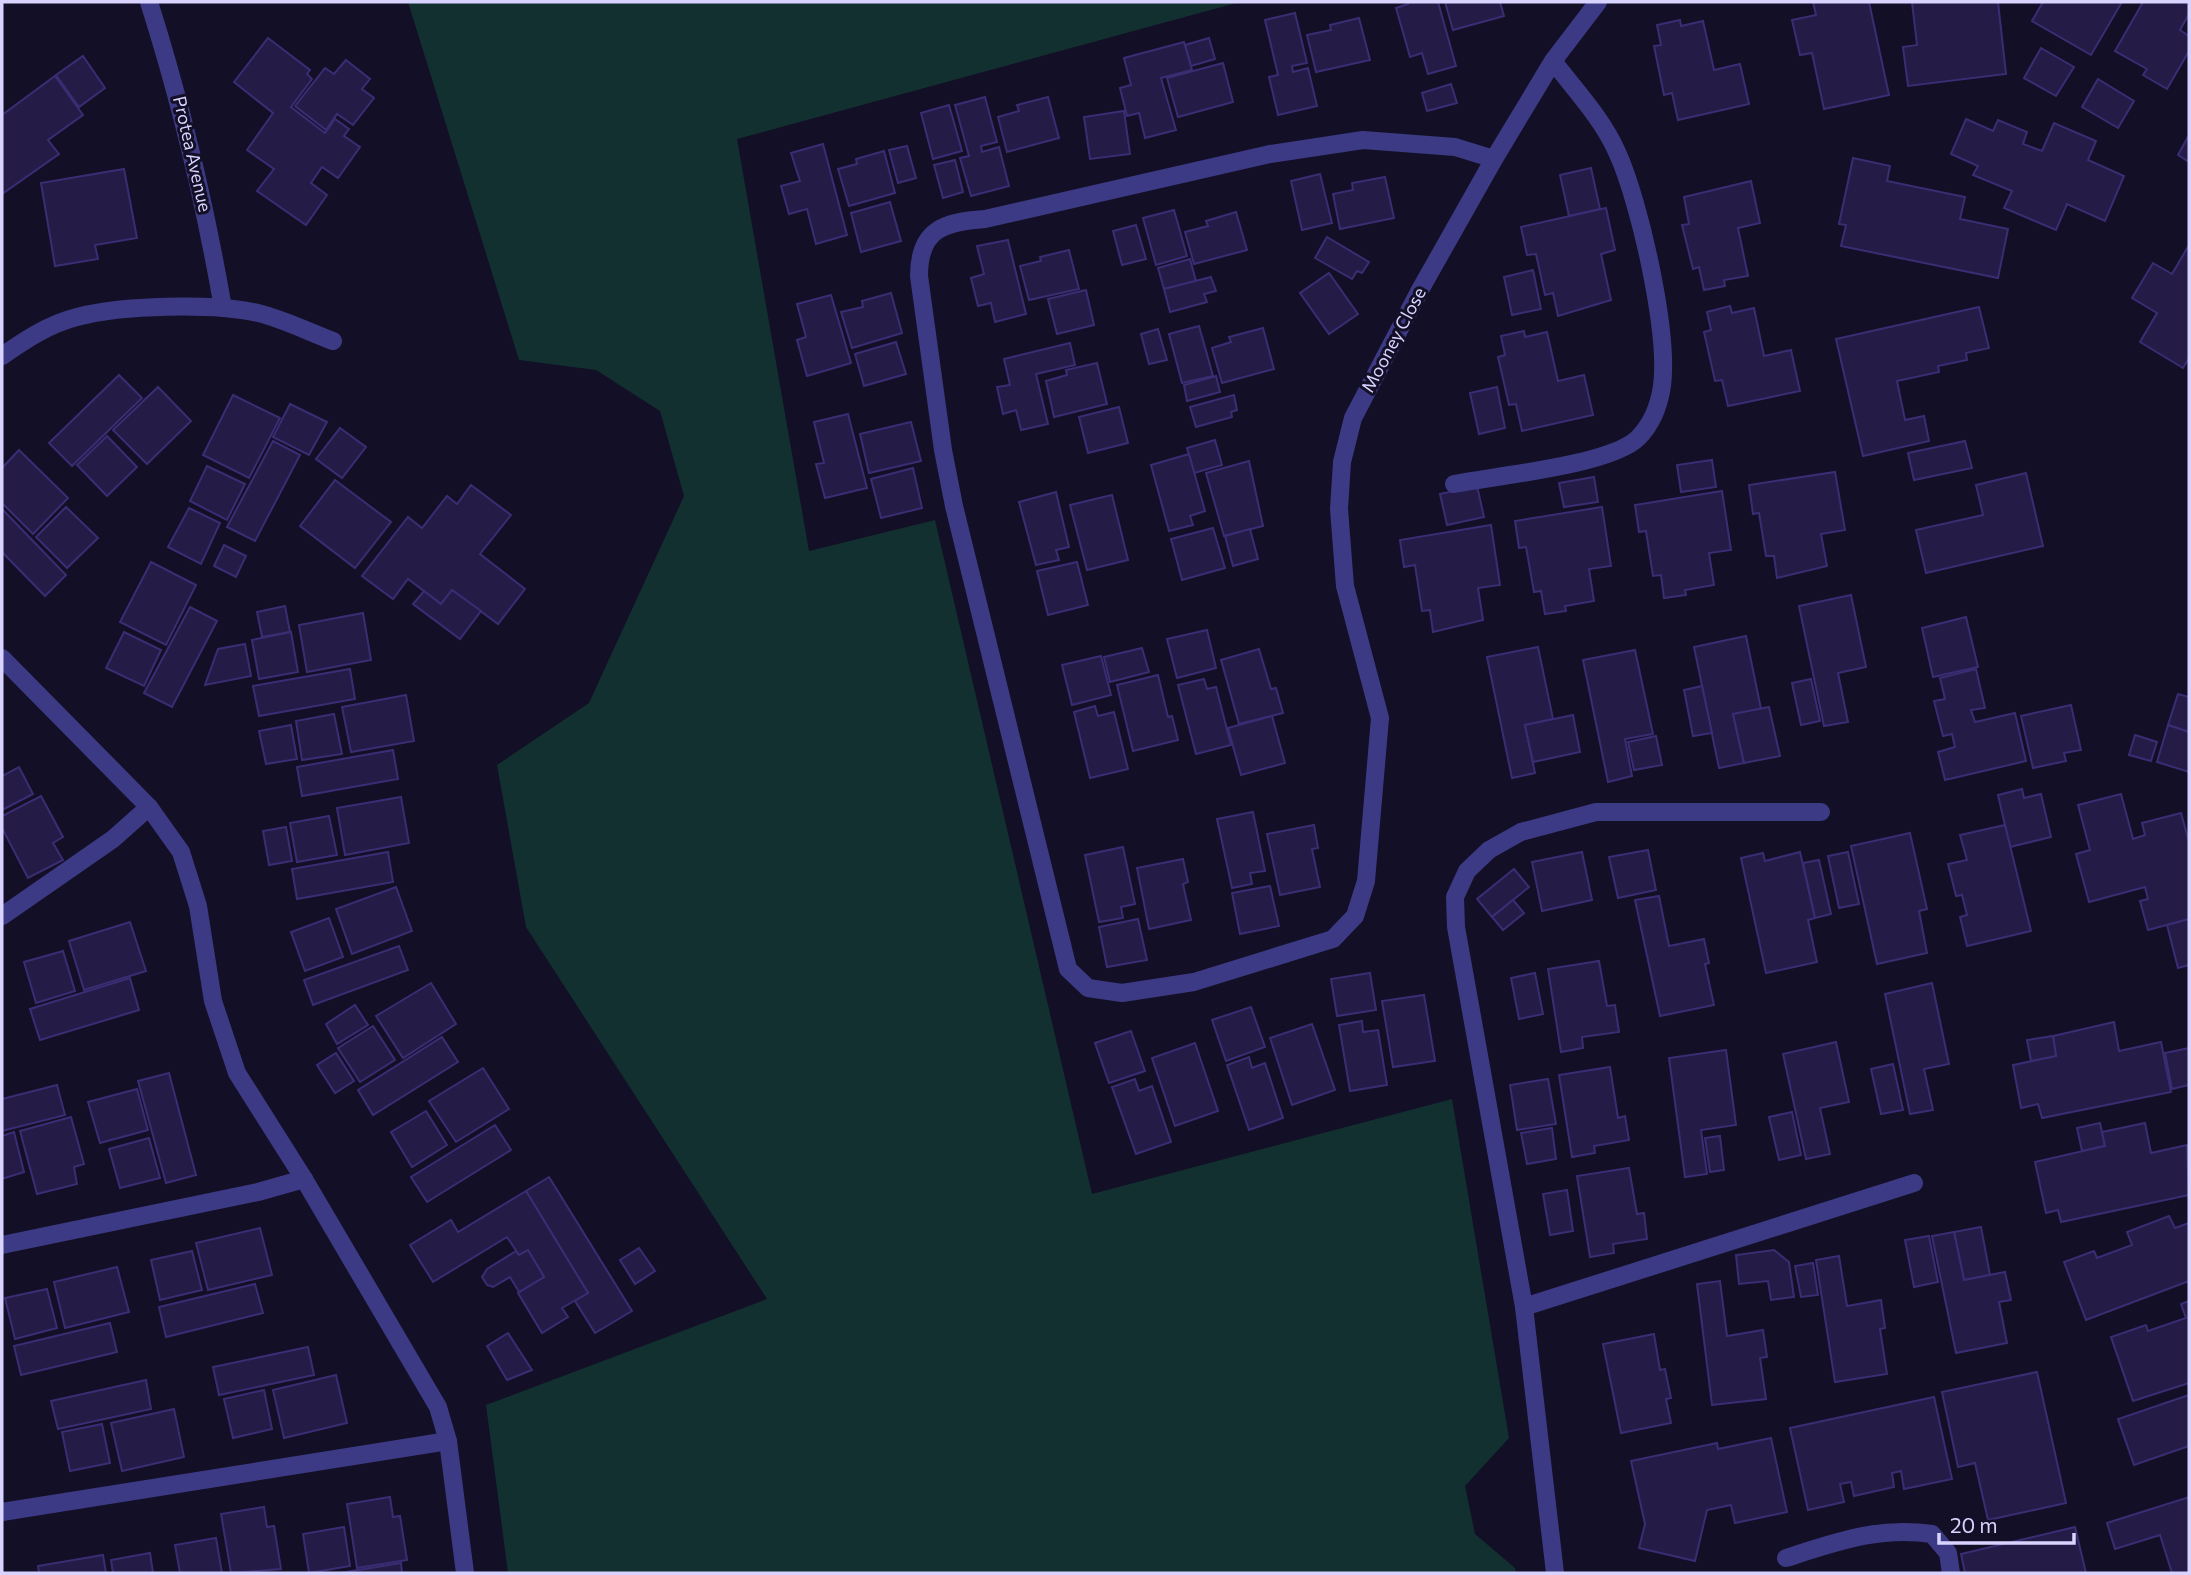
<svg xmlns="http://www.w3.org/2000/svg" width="2191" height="1575" font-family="Commissioner,sans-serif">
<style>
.green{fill:#12302f}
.building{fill:#241b47;stroke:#3b2d73;stroke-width:2}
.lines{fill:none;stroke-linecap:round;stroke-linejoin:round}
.street{stroke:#3d3a85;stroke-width:18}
.labels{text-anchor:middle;stroke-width:6;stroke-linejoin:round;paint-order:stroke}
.street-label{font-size:18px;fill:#d9d4ff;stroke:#130f26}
</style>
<rect width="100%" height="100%" fill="#130f26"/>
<path class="green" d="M408,2H1240L737,139L809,551L935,520L1092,1194L1452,1099L1509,1438L1465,1486L1475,1534L1515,1568L1516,1573H508L486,1405L767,1299L526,927L497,765L589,703L684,496L660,411L596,370L519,360Z"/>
<g class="building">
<path d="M1407,2H1438L1456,66L1428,74L1422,53L1410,57L1396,8L1408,4Z"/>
<path d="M1445,2H1500L1504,16L1453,30Z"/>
<path d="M1813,2H1869L1889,95L1824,109L1812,53L1800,55L1792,20L1816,15Z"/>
<path d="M1912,2H1998L2006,74L1908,86L1903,47L1917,45Z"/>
<path d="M2043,2H2122L2091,55L2032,21Z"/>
<path d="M2143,2H2189V14L2180,30L2189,36V51L2167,89L2143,75L2147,69L2115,51Z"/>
<path d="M1295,13L1307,63L1292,66L1293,72L1308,68L1317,106L1278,115L1269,77L1278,75L1265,20Z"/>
<path d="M1359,18L1370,60L1316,72L1307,35L1331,30L1330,25Z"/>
<path d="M1680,20L1681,26L1703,21L1714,70L1740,64L1749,104L1678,120L1672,93L1664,95L1654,46L1661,45L1657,25Z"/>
<path d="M268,38L310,70L307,74L312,79L291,107L325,133L335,119L349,129L344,136L360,147L338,178L322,167L311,183L327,195L306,225L257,191L274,169L247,150L273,113L234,82Z"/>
<path d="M1209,38L1215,59L1191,66L1185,45Z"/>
<path d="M1184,42L1192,70L1161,78L1176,130L1145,138L1139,113L1127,116L1120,88L1131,85L1124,58Z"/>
<path d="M2041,48L2074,67L2056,96L2024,78Z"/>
<path d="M83,56L105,88L79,107L56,75Z"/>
<path d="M346,60L370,79L362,89L374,98L353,125L337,114L326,130L295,106L325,68L334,74Z"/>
<path d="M1223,63L1233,102L1178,117L1167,78Z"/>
<path d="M55,76L83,115L48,140L59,154L2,194V115Z"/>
<path d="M2098,79L2134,101L2118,128L2082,107Z"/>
<path d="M1451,84L1457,103L1427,111L1422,93Z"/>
<path d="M985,97L997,142L981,146L982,152L999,147L1009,186L971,196L960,158L969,156L955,105Z"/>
<path d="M1048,97L1059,138L1007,152L998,117L1019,111L1017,105Z"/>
<path d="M949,105L962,151L933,159L921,113Z"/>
<path d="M1124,111L1130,154L1090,159L1084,117Z"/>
<path d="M1966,119L1993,131L1998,120L2027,132L2023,144L2042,151L2054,123L2096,141L2088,160L2124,176L2105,221L2067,204L2056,230L2004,208L2012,191L1973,175L1978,166L1951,154Z"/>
<path d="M2189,135V162L2178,155Z"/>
<path d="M823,144L847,235L816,244L807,209L789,214L781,186L800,181L791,153Z"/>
<path d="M907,146L916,178L898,183L889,150Z"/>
<path d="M884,151L895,193L849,206L838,169L857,164L856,159Z"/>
<path d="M1853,158L1890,166L1887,181L1965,197L1960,219L2008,229L1998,278L1841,246L1846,225L1839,224Z"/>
<path d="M955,160L963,192L943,198L934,165Z"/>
<path d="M1591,168L1600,209L1569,216L1560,175Z"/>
<path d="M124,169L137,238L95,245L98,259L55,266L41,183Z"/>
<path d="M1320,174L1332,223L1302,230L1291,181Z"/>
<path d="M1385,177L1394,218L1340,229L1333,194L1353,190L1352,183Z"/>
<path d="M1751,181L1760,223L1738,228L1748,276L1724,280L1725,286L1704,290L1699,267L1693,269L1682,225L1689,224L1684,197Z"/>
<path d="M890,202L901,241L861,252L851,213Z"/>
<path d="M1606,208L1615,250L1601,254L1611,300L1558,316L1553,293L1545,295L1536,254L1527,255L1521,227Z"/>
<path d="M1174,210L1187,256L1156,265L1143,218Z"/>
<path d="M1236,212L1247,250L1194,264L1185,232L1208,226L1206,221Z"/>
<path d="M1136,225L1146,259L1122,265L1113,231Z"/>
<path d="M1327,237L1369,262L1362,273L1357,271L1352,279L1315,258Z"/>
<path d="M1008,240L1026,314L995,322L991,303L978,306L971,278L984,274L977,246Z"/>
<path d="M2189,245V358L2183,368L2140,342L2157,313L2132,298L2153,263L2172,274Z"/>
<path d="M1069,250L1079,289L1029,300L1020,266L1041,261L1040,257Z"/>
<path d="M1190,259L1196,281L1164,289L1158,268Z"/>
<path d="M1533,270L1541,309L1512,315L1504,277Z"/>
<path d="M1329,273L1358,314L1329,334L1300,293Z"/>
<path d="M1211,277L1216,291L1204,294L1207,302L1170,312L1164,289Z"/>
<path d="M1086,290L1094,325L1057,334L1048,299Z"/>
<path d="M891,293L902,333L852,348L841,312L863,307L862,301Z"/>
<path d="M831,295L851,363L807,376L797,340L806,337L797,304Z"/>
<path d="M1730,306L1732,313L1754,308L1764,356L1791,350L1800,391L1728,406L1722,380L1715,381L1704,332L1711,330L1707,312Z"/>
<path d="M1979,307L1989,348L1966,353L1967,360L1938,366L1939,372L1897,381L1905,420L1924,416L1929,441L1863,456L1836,339Z"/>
<path d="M1199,326L1213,376L1182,383L1169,334Z"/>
<path d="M1263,328L1274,369L1222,383L1212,348L1231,342L1229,337Z"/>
<path d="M1158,329L1167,360L1149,364L1141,334Z"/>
<path d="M1524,331L1525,337L1547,332L1558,381L1584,375L1593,415L1522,431L1516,404L1509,405L1498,357L1505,355L1501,336Z"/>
<path d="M896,342L906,374L864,386L855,354Z"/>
<path d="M1070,343L1075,365L1036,374L1048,424L1021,430L1016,410L1003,414L997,387L1010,385L1004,359Z"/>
<path d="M1097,363L1107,404L1054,417L1046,381L1067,375L1066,370Z"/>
<path d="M119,375L142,398L72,466L49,443Z"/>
<path d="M1216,376L1220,392L1187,401L1184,385Z"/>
<path d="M158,387L191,421L147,464L113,430Z"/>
<path d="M1497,387L1505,428L1479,434L1470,393Z"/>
<path d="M233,395L280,418L249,478L203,455Z"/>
<path d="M1234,395L1237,410L1231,412L1232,417L1196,427L1190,407Z"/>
<path d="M290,404L327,422L309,455L273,437Z"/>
<path d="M1119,407L1128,443L1088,453L1079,417Z"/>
<path d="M848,414L867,488L825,498L816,464L824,463L814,422Z"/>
<path d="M911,422L921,461L869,473L860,434Z"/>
<path d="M340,428L366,447L342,478L316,459Z"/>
<path d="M107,436L137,467L107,496L77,465Z"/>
<path d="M1215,440L1222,465L1194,473L1187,448Z"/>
<path d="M273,441L300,455L255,541L227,527Z"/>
<path d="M1965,441L1972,468L1914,480L1908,453Z"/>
<path d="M19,450L68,498L33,534L2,503V468Z"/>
<path d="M1189,454L1205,511L1190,516L1193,525L1169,531L1151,465Z"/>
<path d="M1712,460L1716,487L1681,492L1677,465Z"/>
<path d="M1249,461L1263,526L1224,536L1206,473Z"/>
<path d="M207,466L245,484L227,520L190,501Z"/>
<path d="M913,468L922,508L881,518L871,479Z"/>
<path d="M1835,472L1845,530L1821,534L1827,566L1777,578L1774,556H1766L1759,513L1753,514L1749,485Z"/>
<path d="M2026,473L2043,546L1926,573L1916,530L1983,515L1976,485Z"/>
<path d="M1594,477L1598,502L1564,507L1559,483Z"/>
<path d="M335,480L391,522L355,568L300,526Z"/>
<path d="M471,485L511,515L480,554L525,589L498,624L452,590L441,604L408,579L393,599L362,576L408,517L422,528L447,496L457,504Z"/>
<path d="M1477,486L1484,517L1447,525L1440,494Z"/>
<path d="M1722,491L1731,550L1709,553L1714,585L1685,590L1686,595L1664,598L1661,575L1653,576L1646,531L1639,532L1635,505Z"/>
<path d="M1056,492L1069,547L1056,550L1059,560L1036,565L1019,502Z"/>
<path d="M1112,495L1128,560L1087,570L1070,505Z"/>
<path d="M66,507L98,538L67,568L36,537Z"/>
<path d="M1602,507L1611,566L1589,569L1594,601L1565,606L1566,611L1545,614L1541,591L1534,592L1526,547L1519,548L1515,521Z"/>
<path d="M189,508L220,523L201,564L168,547Z"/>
<path d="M2,509L66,575L45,596L2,552Z"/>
<path d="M1491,525L1500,585L1478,588L1483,620L1433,632L1430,610L1422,611L1415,565L1404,567L1400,540Z"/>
<path d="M1213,528L1225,568L1182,580L1171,539Z"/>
<path d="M1250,529L1258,559L1233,566L1225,536Z"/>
<path d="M224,545L246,556L236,577L214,566Z"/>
<path d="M151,562L196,585L166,645L120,622Z"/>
<path d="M1077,562L1088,605L1048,615L1037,571Z"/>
<path d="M452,590L481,611L460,639L413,604L424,591L441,604Z"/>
<path d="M1851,595L1866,667L1838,673L1848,722L1824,726L1799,606Z"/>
<path d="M285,606L290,632L262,637L257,612Z"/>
<path d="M190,607L217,621L172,707L144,693Z"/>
<path d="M363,613L371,660L307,672L299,625Z"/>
<path d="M1966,617L1978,667L1933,677L1922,628Z"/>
<path d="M1207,630L1216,668L1177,678L1167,639Z"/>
<path d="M124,632L161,650L144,686L106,668Z"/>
<path d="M291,632L298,672L259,679L252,640Z"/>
<path d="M1746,636L1761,709L1733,714L1744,763L1719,768L1694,647Z"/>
<path d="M245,644L251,676L205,685L218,649Z"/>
<path d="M1538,647L1553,719L1525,725L1535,773L1512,778L1487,657Z"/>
<path d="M1142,648L1149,672L1110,682L1104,657Z"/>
<path d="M1259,649L1271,689L1276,688L1283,713L1239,724L1221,660Z"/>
<path d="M1635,650L1653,734L1625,739L1632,776L1608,782L1583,660Z"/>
<path d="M1101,656L1111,695L1072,705L1062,665Z"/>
<path d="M350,669L355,699L259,716L253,686Z"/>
<path d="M1976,669L1985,708L1971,710L1975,722L2015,713L2026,761L1945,780L1938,752L1955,747L1952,734L1943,736L1934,701L1945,699L1940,678Z"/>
<path d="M1158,675L1168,717L1172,716L1178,740L1133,751L1117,685Z"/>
<path d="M1204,679L1207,689L1216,687L1231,745L1196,754L1178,685Z"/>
<path d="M1811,679L1820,721L1801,725L1792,683Z"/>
<path d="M1702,686L1712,733L1693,736L1684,690Z"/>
<path d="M2178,694L2189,697V732L2168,725Z"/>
<path d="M406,695L414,741L351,752L342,707Z"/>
<path d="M2071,705L2081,750L2064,753L2066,761L2033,768L2021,716Z"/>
<path d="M1095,706L1098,716L1114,712L1128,769L1090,778L1074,712Z"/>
<path d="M1769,707L1780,756L1744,763L1733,714Z"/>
<path d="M334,714L342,754L302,760L296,721Z"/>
<path d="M1573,715L1580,752L1533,762L1525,725Z"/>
<path d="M1272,716L1285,763L1241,775L1228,728Z"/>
<path d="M291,725L297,759L266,764L259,731Z"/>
<path d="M2168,725L2189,732V772L2157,762Z"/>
<path d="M2135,735L2157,742L2151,761L2129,755Z"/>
<path d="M1656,736L1662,765L1634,770L1628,742Z"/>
<path d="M393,750L398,779L302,796L297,767Z"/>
<path d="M19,767L33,794L2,810V776Z"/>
<path d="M2022,789L2024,798L2041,794L2051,837L2010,847L1998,795Z"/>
<path d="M2121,794L2133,839L2145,835L2142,823L2181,813L2189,842V919L2148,930L2140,901L2148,899L2145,887L2089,902L2076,854L2090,850L2078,805Z"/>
<path d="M41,796L63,837L53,843L63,860L28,878L2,828V816Z"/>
<path d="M401,797L409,843L345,855L337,808Z"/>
<path d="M1253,812L1265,871L1250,873L1252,884L1232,888L1217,819Z"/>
<path d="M329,816L337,855L297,862L290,823Z"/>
<path d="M1314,825L1318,848L1312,849L1320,887L1280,895L1267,834Z"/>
<path d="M2005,825L2031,931L1967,946L1960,917L1967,915L1962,895L1956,896L1948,864L1967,860L1960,835Z"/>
<path d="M286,827L292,861L269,865L263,831Z"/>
<path d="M1910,833L1927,909L1919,911L1927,953L1877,964L1851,846Z"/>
<path d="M1123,847L1135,904L1121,907L1123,918L1099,922L1085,855Z"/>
<path d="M1648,850L1656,890L1618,898L1609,857Z"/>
<path d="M388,852L393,882L297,899L292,869Z"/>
<path d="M1582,852L1592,900L1542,911L1532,862Z"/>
<path d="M1800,852L1815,918L1808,920L1817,962L1766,973L1741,858L1763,853L1765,861Z"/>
<path d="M1848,852L1859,904L1839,908L1828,856Z"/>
<path d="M1183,859L1188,882L1183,884L1191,920L1149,929L1137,868Z"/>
<path d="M1819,860L1831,914L1815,918L1803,863Z"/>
<path d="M1514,869L1529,887L1492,917L1477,899Z"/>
<path d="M1270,886L1279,926L1240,934L1232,893Z"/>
<path d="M396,887L412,931L352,954L336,909Z"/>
<path d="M1659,896L1669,946L1704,939L1709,963L1705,964L1714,1005L1660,1016L1635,900Z"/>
<path d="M1513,900L1524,913L1503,930L1492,917Z"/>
<path d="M329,918L343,957L305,971L291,932Z"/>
<path d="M1138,919L1147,960L1107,967L1099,927Z"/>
<path d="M2189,919V965L2178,968L2167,925Z"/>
<path d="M130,922L146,971L84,990L69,941Z"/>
<path d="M399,946L408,970L313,1005L304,980Z"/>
<path d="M63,951L75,991L36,1003L24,962Z"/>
<path d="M1599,961L1607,1006L1615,1005L1619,1032L1582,1037L1583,1048L1561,1052L1548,969Z"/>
<path d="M1370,973L1376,1010L1337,1016L1331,979Z"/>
<path d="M1535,973L1543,1014L1519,1019L1511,978Z"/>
<path d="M130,978L139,1010L40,1040L30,1009Z"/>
<path d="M431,983L456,1024L403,1058L376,1016Z"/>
<path d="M1932,983L1949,1064L1924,1069L1933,1110L1910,1114L1885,994Z"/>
<path d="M1424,995L1435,1061L1393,1067L1382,1001Z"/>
<path d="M355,1005L368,1025L337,1044L326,1024Z"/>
<path d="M1251,1007L1265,1047L1226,1061L1212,1020Z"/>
<path d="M1362,1021L1363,1032L1378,1030L1387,1085L1350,1091L1339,1025Z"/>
<path d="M2114,1022L2119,1051L2161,1042L2171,1092L2042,1118L2038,1104L2021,1108L2013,1065L2056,1056L2053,1036Z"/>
<path d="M1312,1024L1335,1090L1292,1105L1270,1038Z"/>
<path d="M373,1026L395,1060L360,1082L338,1048Z"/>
<path d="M1131,1031L1145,1071L1109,1083L1095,1043Z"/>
<path d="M2053,1036L2056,1056L2031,1061L2027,1040Z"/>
<path d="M442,1037L458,1062L373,1115L358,1090Z"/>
<path d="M1836,1042L1849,1102L1820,1108L1830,1154L1806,1159L1783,1054Z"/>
<path d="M1195,1043L1218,1111L1175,1126L1152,1058Z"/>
<path d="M2189,1048V1085L2172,1089L2165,1053Z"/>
<path d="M1726,1050L1736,1125L1701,1130L1707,1174L1685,1177L1669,1058Z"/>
<path d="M336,1053L354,1081L335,1093L317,1065Z"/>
<path d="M1249,1057L1252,1068L1265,1063L1283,1118L1249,1130L1227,1065Z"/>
<path d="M1893,1064L1903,1110L1881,1114L1871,1069Z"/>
<path d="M1610,1067L1618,1118L1625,1116L1629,1140L1594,1146L1595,1153L1572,1157L1559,1075Z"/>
<path d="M483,1068L509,1109L456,1142L429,1101Z"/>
<path d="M169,1073L196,1175L166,1183L138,1081Z"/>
<path d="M1135,1079L1139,1091L1152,1086L1171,1142L1136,1154L1112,1087Z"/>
<path d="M1548,1079L1556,1124L1517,1130L1510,1085Z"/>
<path d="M57,1085L65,1115L2,1131V1099Z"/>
<path d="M137,1089L148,1130L100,1143L88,1102Z"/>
<path d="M426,1111L447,1145L412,1167L391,1132Z"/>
<path d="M1792,1112L1801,1155L1779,1160L1769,1117Z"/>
<path d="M71,1117L84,1164L74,1167L77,1184L37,1194L20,1131Z"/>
<path d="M2100,1123L2105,1146L2082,1151L2077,1128Z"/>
<path d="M2145,1123L2151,1153L2187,1145L2189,1195L2061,1222L2058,1210L2046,1213L2035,1162L2105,1146L2102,1132Z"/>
<path d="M495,1125L511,1150L427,1202L411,1177Z"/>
<path d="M1552,1128L1556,1159L1527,1164L1521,1133Z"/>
<path d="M14,1132L24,1172L2,1179V1136Z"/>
<path d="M1720,1136L1724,1170L1710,1172L1705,1138Z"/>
<path d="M149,1138L160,1178L120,1188L109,1149Z"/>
<path d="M1629,1168L1637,1214L1644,1213L1647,1239L1613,1244L1614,1253L1590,1257L1577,1176Z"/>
<path d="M549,1177L632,1311L595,1333L575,1301L588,1293L526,1191Z"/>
<path d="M1567,1190L1573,1231L1550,1235L1543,1194Z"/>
<path d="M526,1191L588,1293L562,1308L568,1317L542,1333L518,1293L544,1277L528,1250L519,1255L507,1237L433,1282L410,1245L451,1220L458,1232Z"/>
<path d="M2169,1216L2175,1228L2189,1223V1281L2086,1320L2064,1262L2094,1251L2097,1258L2132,1245L2127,1232Z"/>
<path d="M1981,1227L1990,1275L1964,1280L1954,1232Z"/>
<path d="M260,1228L272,1275L208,1290L196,1243Z"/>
<path d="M1954,1232L1964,1280L2005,1272L2011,1300L1999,1302L2007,1343L1956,1353L1932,1236Z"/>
<path d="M1929,1236L1938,1282L1914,1287L1905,1240Z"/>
<path d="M639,1248L655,1271L635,1284L620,1260Z"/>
<path d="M528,1250L544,1277L519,1292L510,1277L493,1287L487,1285L482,1277L487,1269L516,1251L519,1255Z"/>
<path d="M1774,1250L1789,1262L1794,1297L1771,1300L1768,1281L1739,1284L1736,1255Z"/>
<path d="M192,1251L202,1290L160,1300L151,1260Z"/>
<path d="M1839,1256L1847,1306L1881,1300L1885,1328L1880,1329L1887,1374L1835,1382L1816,1260Z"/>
<path d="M1813,1263L1818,1295L1801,1297L1795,1266Z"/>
<path d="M117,1267L129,1312L65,1328L54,1282Z"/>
<path d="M1720,1281L1727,1336L1763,1330L1767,1357L1760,1358L1766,1399L1712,1405L1697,1284Z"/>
<path d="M255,1284L263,1313L166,1337L159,1307Z"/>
<path d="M47,1289L57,1328L15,1339L5,1298Z"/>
<path d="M2189,1301V1383L2133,1401L2111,1337L2146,1325L2148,1331L2186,1318L2181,1304Z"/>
<path d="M110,1323L117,1352L21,1375L14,1346Z"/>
<path d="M508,1333L532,1370L507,1380L487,1346Z"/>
<path d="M1654,1334L1660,1370L1665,1369L1671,1398L1666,1399L1671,1423L1621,1433L1603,1344Z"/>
<path d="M308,1347L314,1375L219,1395L213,1367Z"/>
<path d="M2037,1372L2066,1503L1988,1520L1975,1463L1958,1467L1942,1392Z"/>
<path d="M336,1375L347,1423L284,1438L273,1390Z"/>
<path d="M146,1380L151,1409L58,1429L51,1401Z"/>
<path d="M264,1390L272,1429L233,1438L224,1399Z"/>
<path d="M2189,1395V1446L2134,1465L2118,1419Z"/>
<path d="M1934,1397L1952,1479L1904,1489L1901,1471L1892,1473L1894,1487L1854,1496L1851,1482L1840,1484L1844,1502L1808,1510L1790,1428Z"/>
<path d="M174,1409L184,1457L122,1471L111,1423Z"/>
<path d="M102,1424L110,1463L70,1471L62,1432Z"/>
<path d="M1771,1438L1787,1512L1735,1523L1731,1505L1707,1510L1695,1561L1639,1548L1645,1524L1631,1461L1717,1443L1718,1449Z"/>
<path d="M390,1497L393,1517L400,1516L407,1560L357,1568L347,1504Z"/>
<path d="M2189,1497V1573H2172L2160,1535L2115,1549L2107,1523Z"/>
<path d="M264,1507L267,1527L274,1526L281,1569L231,1573L221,1514Z"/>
<path d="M344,1527L350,1566L309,1573L303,1534Z"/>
<path d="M2075,1527L2086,1573H1965L1961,1554Z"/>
<path d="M216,1538L222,1573H180L175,1545Z"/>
<path d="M150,1553L153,1573H113L111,1560Z"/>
<path d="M103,1555L106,1573H39L38,1566Z"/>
<path d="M401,1563L402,1573H340Z"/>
</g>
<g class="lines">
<g class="street">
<path d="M149,2C181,103 205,204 223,308"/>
<path d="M1494,159L1455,147L1363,140L1270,154L985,219C944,222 919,229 919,276L943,450L954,506L1068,969L1088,988L1122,993L1194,982L1333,939L1355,916L1366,881L1380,718L1345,586L1339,509L1342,462L1353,418L1420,290L1494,159L1553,61L1598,2"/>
<path d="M2,356C25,340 49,324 77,317C122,305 212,303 258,313C283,319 309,332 333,341"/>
<path d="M1454,484C1495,476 1611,465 1638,438C1652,424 1659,406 1662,386C1669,333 1640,202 1617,152C1602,118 1575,90 1553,61"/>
<path d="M2,658L149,807L181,852L198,906L213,1001L237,1073L304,1179L438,1407L448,1441L465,1573"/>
<path d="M2,916L113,839L149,807"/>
<path d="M2,1245L258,1192L304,1179"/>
<path d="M1524,1307L1914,1183"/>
<path d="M2,1512L448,1441"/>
<path d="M1786,1558C1836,1542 1879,1526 1932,1534L1948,1553L1951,1573"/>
<path d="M1555,1573L1524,1307L1456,927L1455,897L1467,871L1489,850L1521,832L1596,812H1821"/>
</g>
</g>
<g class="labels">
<g class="street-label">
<text transform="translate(192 154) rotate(77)" y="6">Protea Avenue</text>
<text transform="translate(1394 340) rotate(-62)" y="6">Mooney Close</text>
</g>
</g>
<rect width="2191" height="1575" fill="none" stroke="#d9d4ff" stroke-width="7"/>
<path d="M1939 1533v10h135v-10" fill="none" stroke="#d9d4ff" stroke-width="3.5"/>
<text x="1950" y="1533" font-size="21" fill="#d9d4ff" stroke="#130f26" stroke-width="5" paint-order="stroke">20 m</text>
</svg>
